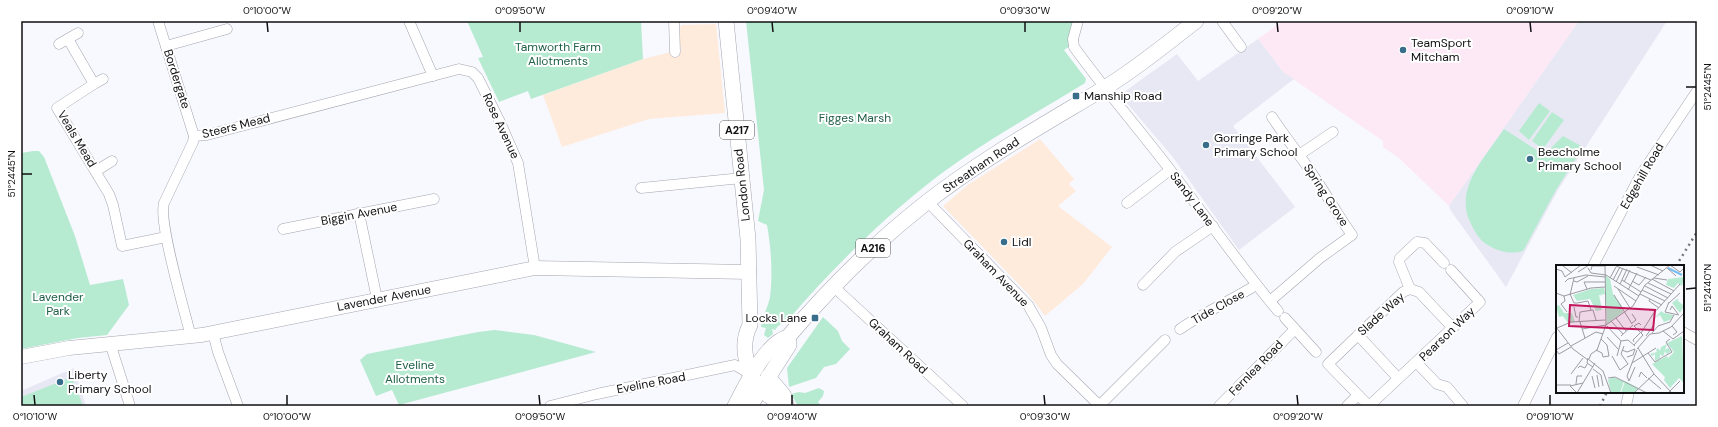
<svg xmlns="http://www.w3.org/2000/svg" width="1718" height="427" font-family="'DM Sans',sans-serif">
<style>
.commercial{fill:#ffebdc}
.industrial{fill:#fde8f6}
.built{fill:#e7e8f3}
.green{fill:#b6ebd1}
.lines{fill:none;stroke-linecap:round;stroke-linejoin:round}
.street-casing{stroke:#a4a5af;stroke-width:11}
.secondary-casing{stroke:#a4a5af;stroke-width:15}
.primary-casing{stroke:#a4a5af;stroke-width:16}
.street{stroke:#fff;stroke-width:10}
.secondary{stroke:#fff;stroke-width:14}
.primary{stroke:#fff;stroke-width:15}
.rail{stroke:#76767b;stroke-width:2.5;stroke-dasharray:2 4;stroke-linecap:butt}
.ticks{fill:none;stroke:#101013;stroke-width:1.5}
.poi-dot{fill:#386e89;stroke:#fff;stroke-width:1.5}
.labels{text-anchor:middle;stroke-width:4;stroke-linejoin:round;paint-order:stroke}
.shield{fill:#fff;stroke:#58585a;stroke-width:1}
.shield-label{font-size:11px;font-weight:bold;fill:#101013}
.poi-label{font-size:12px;fill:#101013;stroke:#fff;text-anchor:start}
.park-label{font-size:12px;fill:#1e5f46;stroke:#fff}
.street-label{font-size:12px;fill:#101013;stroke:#fff}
.inset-river{fill:none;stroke:#79bef0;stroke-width:2}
.inset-road{fill:none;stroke:#9b9ba1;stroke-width:1}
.view{fill:#c2185b;fill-opacity:0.15;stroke:#c2185b;stroke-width:2}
.inset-edge{fill:none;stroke:#101013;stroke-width:2}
.neatline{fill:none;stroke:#101013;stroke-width:1.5}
.ticks-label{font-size:10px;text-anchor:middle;fill:#101013}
</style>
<rect width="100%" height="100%" fill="#f8f8ff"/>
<g class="commercial">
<path d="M716,24L725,113L649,119L562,147L543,95L643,59L671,52L678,54L681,51L679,34L681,25Z"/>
<path d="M1040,139L1074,179L1069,184L1076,191L1058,206L1112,247L1083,284L1045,316L1029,295L943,206L969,184Z"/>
</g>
<path class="industrial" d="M1283,21H1579L1449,206L1399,158L1383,147V141L1283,72L1258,39Z"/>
<g class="built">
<path d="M1579,21H1667L1558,190L1506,287L1451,211L1449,206Z"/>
<path d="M1258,39L1283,72L1294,79L1233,126L1295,207L1239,250L1172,156L1120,95L1177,54L1198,81Z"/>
<path d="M74,368L86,406H21V388L23,390Z"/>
</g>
<g class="green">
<path d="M467,21H641L643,59L531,99L528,91L499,102L478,58L483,57Z"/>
<path d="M746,21H1074L1070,46L1064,50L1086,79L1085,83C1033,115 978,145 929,183C878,223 830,271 788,320L778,326L775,330L772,329L773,334L768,338L764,335L766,328L761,327C763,315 768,307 770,297C773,273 771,248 767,225L758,221L764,190Z"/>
<path d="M1539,103L1550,111L1529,140L1519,131Z"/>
<path d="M1552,112L1564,120L1543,149L1532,141Z"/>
<path d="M1504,129L1544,155L1563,136L1583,147L1556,190L1523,251C1510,255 1497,251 1486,244C1479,239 1475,232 1471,224C1453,189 1485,158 1504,129Z"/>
<path d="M33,151H39L44,157L75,236L90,285L123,279L129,305L107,335L78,338L21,349V153Z"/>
<path d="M823,317L838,331L842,341L850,349L836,364L824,367L816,378L789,387L787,368Z"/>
<path d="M495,330L534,335L596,352L399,405L392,390L376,396L360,360L367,354L478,332Z"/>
<path d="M72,377L83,406H21V397Z"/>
<path d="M819,388L824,391L823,396L818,402L822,406H798L791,394L799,392L805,393Z"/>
</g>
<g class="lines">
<defs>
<g id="street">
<path d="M158,21L194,136"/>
<path d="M409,21L433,76"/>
<path d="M674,21L675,52"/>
<path d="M1078,21L1073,39L1074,47C1105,90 1139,129 1171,171C1207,218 1240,266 1278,311"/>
<path d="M1222,21L1241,47"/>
<path d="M68,39L94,84L57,108L109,194L113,205L122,246L166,237"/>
<path d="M59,44L78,33"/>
<path d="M166,46L227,29"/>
<path d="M94,84L103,79"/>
<path d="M1299,155L1333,132"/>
<path d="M96,171L112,161"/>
<path d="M641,188L742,178"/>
<path d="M927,201L1028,305L1041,328L1051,355L1057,364L1100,406"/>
<path d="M1127,203L1170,170"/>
<path d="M359,213L377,299"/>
<path d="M283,229L434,199"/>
<path d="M1593,266L1640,176L1697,91"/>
<path d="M1143,285L1175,252L1213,226"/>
<path d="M833,286L963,406"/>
<path d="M1410,289L1399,262L1400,258L1417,242L1425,243L1444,263"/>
<path d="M1270,301L1320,258L1352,235C1338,216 1327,195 1313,175C1300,155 1285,137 1272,117"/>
<path d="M1285,318L1316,352"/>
<path d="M1180,329C1204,312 1231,301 1256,285"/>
<path d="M1683,332L1697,340"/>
<path d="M213,333L218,352L238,406"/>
<path d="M1358,335L1398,378"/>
<path d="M191,337C185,312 158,222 164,203L193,142L194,136L207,135L459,69L472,72L478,78L500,122L518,163L535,268"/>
<path d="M110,343L130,406"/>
<path d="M1417,363L1437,384L1447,387L1463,406"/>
<path d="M550,406L597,394L735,365L750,374"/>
<path d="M1099,406L1165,340"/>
<path d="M1219,406L1294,330"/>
<path d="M1347,406L1358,395"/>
<path d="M1369,406L1328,364L1403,292L1410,289L1419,292L1453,328"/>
<path d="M1369,406L1480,302L1451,270"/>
<path d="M1523,406L1557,337"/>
<path d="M1626,406L1629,392"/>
</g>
<g id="secondary">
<path d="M21,357L69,348L202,335L535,268L749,272"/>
<path d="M768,376L784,395L787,406"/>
<path d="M760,390L780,404L786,406"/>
</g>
<g id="primary">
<path d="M726,21L748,239L750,325C739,346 747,371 760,390"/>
<path d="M735,406C745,387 766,342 788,337C830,287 876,242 927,202C982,159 1043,125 1103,89C1136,69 1166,44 1196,21"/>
<path d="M750,406L789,345L788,337"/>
</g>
</defs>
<use href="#street" class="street-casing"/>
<use href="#secondary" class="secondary-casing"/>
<use href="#primary" class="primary-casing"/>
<use href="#street" class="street"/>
<use href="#secondary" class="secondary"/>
<use href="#primary" class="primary"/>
<g class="rail">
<path d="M1676,266L1697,232"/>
<path d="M1600,406L1607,392"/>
</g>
</g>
<path class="ticks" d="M267,22L268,32M520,22V32M772,22L773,32M1025,22V32M1277,22L1278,32M1530,22L1531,32M1686,87H1696M22,174H32M1686,289L1696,288M34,395L35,405M287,395V405M539,395L540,405M792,395V405M1044,395L1045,405M1297,395L1298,405M1550,395V405"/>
<g class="poi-dot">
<circle cx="1403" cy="50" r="4"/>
<rect x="1072" y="92" width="8" height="8" rx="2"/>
<circle cx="1206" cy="145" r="4"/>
<circle cx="1530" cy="159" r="4"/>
<circle cx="1004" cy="242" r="4"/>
<rect x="811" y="314" width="8" height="8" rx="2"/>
<circle cx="60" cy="382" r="4"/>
</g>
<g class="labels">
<g class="shield">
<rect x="720" y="121" width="34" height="18" rx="3"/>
<rect x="856" y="239" width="34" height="18" rx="3"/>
</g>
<g class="shield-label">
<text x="737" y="134">A217</text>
<text x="873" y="252">A216</text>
</g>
<g class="poi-label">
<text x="1411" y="47">TeamSport<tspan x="1411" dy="14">Mitcham</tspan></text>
<text x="1084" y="100">Manship Road</text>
<text x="1214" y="142">Gorringe Park<tspan x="1214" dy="14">Primary School</tspan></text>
<text x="1538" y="156">Beecholme<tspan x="1538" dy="14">Primary School</tspan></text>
<text x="1012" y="246">Lidl</text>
<text x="807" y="322" text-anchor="end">Locks Lane</text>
<text x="68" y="379">Liberty<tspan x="68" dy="14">Primary School</tspan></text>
</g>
<g class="park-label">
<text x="558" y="51">Tamworth Farm<tspan x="558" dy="14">Allotments</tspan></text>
<text x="855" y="122">Figges Marsh</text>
<text x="58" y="301">Lavender<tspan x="58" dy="14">Park</tspan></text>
<text x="415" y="369">Eveline<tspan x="415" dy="14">Allotments</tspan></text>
</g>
<g class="street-label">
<text transform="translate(177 79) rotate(72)" y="4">Bordergate</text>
<text transform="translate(236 126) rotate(-14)" y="4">Steers Mead</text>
<text transform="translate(501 126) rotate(65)" y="4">Rose Avenue</text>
<text transform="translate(77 139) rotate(59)" y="4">Veals Mead</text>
<text transform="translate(981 165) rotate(-34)" y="4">Streatham Road</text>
<text transform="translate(1642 176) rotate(-60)" y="4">Edgehill Road</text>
<text transform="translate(742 185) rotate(-96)" y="4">London Road</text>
<text transform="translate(1326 195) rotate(57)" y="4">Spring Grove</text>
<text transform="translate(1192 199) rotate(53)" y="4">Sandy Lane</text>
<text transform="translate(359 214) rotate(-11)" y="4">Biggin Avenue</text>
<text transform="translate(996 273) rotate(46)" y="4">Graham Avenue</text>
<text transform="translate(384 298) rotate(-11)" y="4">Lavender Avenue</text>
<text transform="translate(1218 307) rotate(-29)" y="4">Tide Close</text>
<text transform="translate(1381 314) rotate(-42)" y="4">Slade Way</text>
<text transform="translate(1447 334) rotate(-44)" y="4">Pearson Way</text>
<text transform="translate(898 346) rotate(43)" y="4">Graham Road</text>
<text transform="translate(1256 368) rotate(-46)" y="4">Fernlea Road</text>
<text transform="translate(651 383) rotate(-11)" y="4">Eveline Road</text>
</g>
</g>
<g transform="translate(1556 265)">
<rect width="128" height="128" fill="#f8f8ff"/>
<path d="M49,10L54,14L57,29L66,41L67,47L51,59ZM128,12L126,21L122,18L118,23L110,20L112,14ZM48,23L49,29L44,30L49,32L43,30L46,45L40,46L34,34L21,36L17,30L35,24ZM121,34H124L121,35L128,41L124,48L116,38ZM3,40L8,48H16L19,57L12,58L7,51L3,52L0,41ZM105,46L108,48L118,50L114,55L108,57L104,50L99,53ZM126,71L128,118L123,113L114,123L108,115L109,112L96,99L111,91L112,93L118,87L111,78ZM111,79L109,85L112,83L115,86L111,89L109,86L108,90L106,91L104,89V93L99,96V89L96,91L94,89L101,87L100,85L102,83L104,86L105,82ZM57,112L68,116L64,128H55L52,115ZM69,116L82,123L78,128H65Z" fill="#b6ebd1"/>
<path class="inset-river" d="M112,3L126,10"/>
<path class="inset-road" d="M6,0L16,8M94,0L107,6M114,0L124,7L128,3M60,1L95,15M81,2L103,10M32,3L35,8L50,10L83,31M111,3L120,11M0,4L6,6L9,12M35,5L36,1H49M22,7L33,0M9,12L25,0M54,13L60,2M98,13L111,15M96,14L118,26M57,15L64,2M66,15L85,27M18,16L21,17L32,11M76,16L83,20L90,12M9,17L12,14L30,10L49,12M60,17L67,3M68,17L74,5M92,18L115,29M64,19L71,4M58,21L80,36M89,21L112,33M31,24L28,17H49M62,24L74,43M72,25L81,8M86,25L109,36M0,28L8,31L35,23L49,22M14,29L18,38H21M84,29L106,40M14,30L18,13M58,30L76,59M8,31L9,36L5,39L11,47M94,34L93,36L103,43M113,37L109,47L123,50M21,38L32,36L35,45M113,38L124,28M18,42L20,52H22M114,45L116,41L122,49M60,53L70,66M55,56L67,69M23,57L24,47L37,45L40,55M24,57L29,73M76,58L80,55L76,49M50,60L77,41L89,20L114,0M51,61L65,76M116,61L121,67L117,70M0,62L17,84L32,95M1,63L15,57L49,55M26,64L50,60M107,66L117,74L128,66M85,68L97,49L124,19M96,68L102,61L114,57L118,50M65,71L77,60M90,71L97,61M51,72L62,84M45,74L51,80L53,91M65,76L72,75L79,81M78,77L77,75L84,68M78,80L87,70L78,61L83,58L85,60M15,81L40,67L47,69M82,83L98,109L116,128M81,84L94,69L103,68L115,62L128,48M0,85L3,89L15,82M0,85L12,78M40,85L46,88L47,92L53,91M66,85L71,87L79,84L77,90L71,92M92,88L99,97L107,92M56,91L64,105L72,99L65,89L68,81M61,91L65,76M107,92L116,87L110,77L114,74M32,93L31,98L37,102M32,94L47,106L55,128M33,94L35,89L41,85L50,60L49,0M76,98L100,83M22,103L24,101L29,103L31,99M37,104L45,110L47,121M15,109L27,93M41,110L43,122M36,111L39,123M83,112L85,107L91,113M52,113L59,112L91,128M92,113L105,124M73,116L71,111L81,85M73,116L79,102M20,119L21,111H26M0,120H15M21,128L39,98M21,128L14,121L27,118M78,128L98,109M112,128L124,116"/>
<path class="view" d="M14,40L99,45L97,65L13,61Z"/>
<rect width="128" height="128" class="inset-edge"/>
</g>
<rect width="1718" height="427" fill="none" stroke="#ffffff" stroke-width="44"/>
<rect x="22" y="22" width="1674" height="383" class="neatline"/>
<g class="ticks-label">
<text x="267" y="14">0°10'00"W</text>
<text x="520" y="14">0°09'50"W</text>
<text x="772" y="14">0°09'40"W</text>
<text x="1025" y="14">0°09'30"W</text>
<text x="1277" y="14">0°09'20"W</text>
<text x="1530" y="14">0°09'10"W</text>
<text transform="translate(1707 87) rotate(-90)" y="4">51°24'45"N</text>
<text transform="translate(11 174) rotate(-90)" y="4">51°24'45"N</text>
<text transform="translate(1707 288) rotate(-90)" y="4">51°24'40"N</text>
<text x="35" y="420">0°10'10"W</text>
<text x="287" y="420">0°10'00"W</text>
<text x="540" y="420">0°09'50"W</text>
<text x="792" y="420">0°09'40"W</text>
<text x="1045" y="420">0°09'30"W</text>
<text x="1298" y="420">0°09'20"W</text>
<text x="1550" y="420">0°09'10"W</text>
</g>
</svg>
